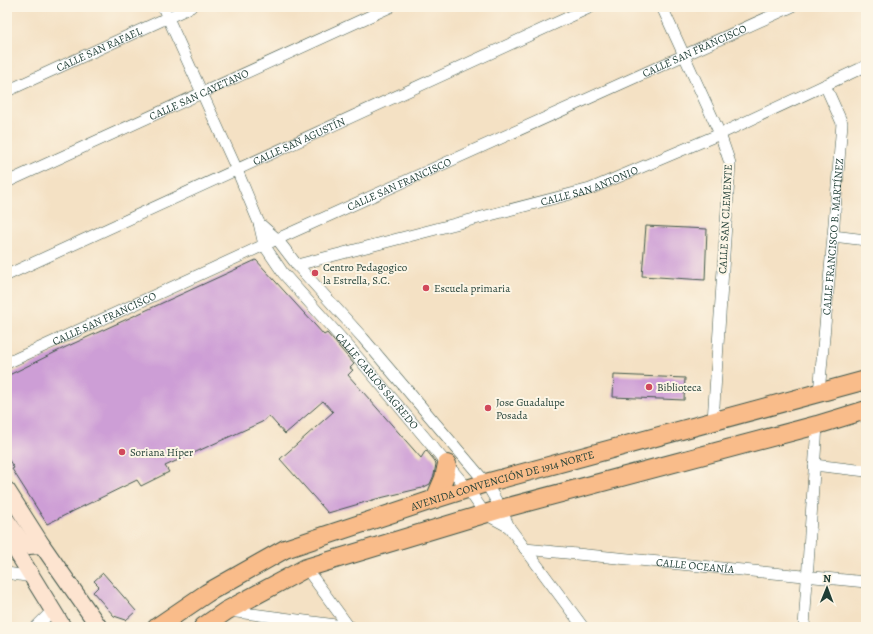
<svg xmlns="http://www.w3.org/2000/svg" width="873" height="634" font-family="Alegreya,serif">
<style>
.building{fill:#cd9ed6}
.lines{fill:none;stroke-linecap:round;stroke-linejoin:round}
.street-casing{stroke:#3f564a;stroke-width:12}
.secondary-casing{stroke:#3f564a;stroke-width:18}
.primary-casing{stroke:#3f564a;stroke-width:20}
.street{stroke:#fff;stroke-width:11}
.secondary{stroke:#fde4d0;stroke-width:16}
.primary{stroke:#f9bc8a;stroke-width:18}
.poi-dot{fill:#d1495b;stroke:#fcf5e5;stroke-width:1.5}
.labels{text-anchor:middle;stroke-width:4;stroke-linejoin:round;paint-order:stroke}
.street-label{font-size:11px;fill:#1f3d34;stroke:#fcf5e5}
.poi-label{font-size:11px;fill:#1f3d34;stroke:#fcf5e5;text-anchor:start}
</style>
<rect width="100%" height="100%" fill="#fcf5e5"/>
<filter id="ink" filterUnits="userSpaceOnUse"><feTurbulence type="fractalNoise" baseFrequency=".025" numOctaves="2"/><feDisplacementMap in="SourceGraphic" scale="8" xChannelSelector="R" yChannelSelector="G"/><feConvolveMatrix kernelMatrix="1 2 1 2 8 2 1 2 1" color-interpolation-filters="sRGB"/></filter>
<filter id="wash" filterUnits="userSpaceOnUse"><feTurbulence type="fractalNoise" baseFrequency=".012" numOctaves="4" result="noise"/><feDisplacementMap in="SourceGraphic" scale="16" xChannelSelector="R" yChannelSelector="G"/><feGaussianBlur stdDeviation="0.9" result="paint"/><feColorMatrix in="noise" values="0 0 0 0 0 0 0 0 0 0 0 0 0 0 0 0 0 1.4 0 .05"/><feComposite in="paint" operator="in"/></filter>
<g filter="url(#wash)">
<rect width="100%" height="100%" fill="#f4e1c4"/>
<g id="blocks">
<g class="building">
<path d="M646,226L707,229L705,280L642,276Z"/>
<path d="M256,260L324,335L327,333L354,364L350,368L353,370L348,375L421,458L426,450L435,461L436,464L434,475L430,484L422,488L376,499L328,513L280,459L333,412L323,401L285,434L269,416L262,422L165,466L169,472L141,486L137,480L47,524L12,469L14,468L7,457V376L66,347Z"/>
<path d="M614,375L685,378L684,400L613,397Z"/>
<path d="M103,573L136,611L126,620L114,616L93,592L99,586L94,581Z"/>
</g>
</g>
</g>
<g filter="url(#ink)">
<use href="#blocks" fill-opacity="0" stroke="#3f564a" stroke-width="1"/>
<g class="lines">
<defs>
<g id="street">
<path id="s1" d="M163,7L237,170L259,223L264,245L283,273L350,348L468,489L485,514L509,527"/>
<path d="M662,7L720,134L730,163L713,421"/>
<path id="s2" d="M7,91L191,7"/>
<path id="s3" d="M7,182L390,7"/>
<path d="M259,223L277,239L297,265L363,338L486,483L501,509L509,527L583,627"/>
<path d="M833,236L866,240"/>
<path id="s4" d="M297,265L590,189L720,134L866,66"/>
<path id="s5" d="M7,275L591,7"/>
<path id="s6" d="M7,363L264,245L791,7"/>
<path id="s7" d="M819,393L833,236L842,123L825,85"/>
<path d="M814,465L866,471"/>
<path id="s8" d="M525,549L866,582"/>
<path d="M306,568L349,627"/>
<path d="M7,573L32,577"/>
<path d="M229,611L351,627"/>
<path d="M36,627L53,610"/>
<path d="M804,627L817,425"/>
</g>
<g id="secondary">
<path d="M7,490L42,545L99,627"/>
<path d="M7,521L22,542L29,546L42,545"/>
<path d="M7,536L63,627"/>
</g>
<g id="primary">
<path d="M435,499L444,478L447,464"/>
<path id="s9" d="M157,627L207,593L285,549L435,499L486,483L866,380"/>
<path d="M203,627L226,611L306,568L501,509L817,425L866,410"/>
</g>
</defs>
<use href="#street" class="street-casing"/>
<use href="#secondary" class="secondary-casing"/>
<use href="#primary" class="primary-casing"/>
<use href="#street" class="street"/>
<use href="#secondary" class="secondary"/>
<use href="#primary" class="primary"/>
</g>
</g>
<g class="poi-dot">
<circle cx="315" cy="273" r="4"/>
<circle cx="426" cy="288" r="4"/>
<circle cx="649" cy="387" r="4"/>
<circle cx="488" cy="408" r="4"/>
<circle cx="122" cy="452" r="4"/>
</g>
<g class="labels">
<g class="street-label">
<text dy="4" stroke="none"><textPath href="#s2" startOffset="101">CALLE SAN RAFAEL</textPath></text>
<text dy="4" stroke="none"><textPath href="#s6" startOffset="755">CALLE SAN FRANCISCO</textPath></text>
<text dy="4" stroke="none"><textPath href="#s3" startOffset="211">CALLE SAN CAYETANO</textPath></text>
<text dy="4" stroke="none"><textPath href="#s5" startOffset="321">CALLE SAN AGUSTÍN</textPath></text>
<text dy="4" stroke="none"><textPath href="#s6" startOffset="431">CALLE SAN FRANCISCO</textPath></text>
<text dy="4" stroke="none"><textPath href="#s4" startOffset="303">CALLE SAN ANTONIO</textPath></text>
<text transform="translate(725 219) rotate(-87)" y="4">CALLE SAN CLEMENTE</text>
<text dy="4" stroke="none"><textPath href="#s7" startOffset="157">CALLE FRANCISCO B. MARTÍNEZ</textPath></text>
<text dy="4" stroke="none"><textPath href="#s6" startOffset="107">CALLE SAN FRANCISCO</textPath></text>
<text dy="4" stroke="none"><textPath href="#s1" startOffset="436">CALLE CARLOS SAGREDO</textPath></text>
<text dy="4" stroke="none"><textPath href="#s9" startOffset="378">AVENIDA CONVENCIÓN DE 1914 NORTE</textPath></text>
<text dy="4" stroke="none"><textPath href="#s8" startOffset="171">CALLE OCEANÍA</textPath></text>
</g>
<g class="poi-label">
<text x="323" y="271">Centro Pedagogico<tspan x="323" dy="13">la Estrella, S.C.</tspan></text>
<text x="434" y="292">Escuela primaria</text>
<text x="657" y="391">Biblioteca</text>
<text x="496" y="406">Jose Guadalupe<tspan x="496" dy="13">Posada</tspan></text>
<text x="130" y="456">Soriana Híper</text>
</g>
</g>
<rect width="873" height="634" fill="none" stroke="#fcf5e5" stroke-width="24"/>
<g transform="translate(827 588) rotate(1)" stroke="#fcf5e5" stroke-width="3" paint-order="stroke">
<path d="M0-3L7 15L0 10L-7 15Z" fill="#1f3d34"/>
<text y="-6" font-size="11" font-weight="bold" text-anchor="middle" fill="#1f3d34">N</text>
</g>
</svg>
